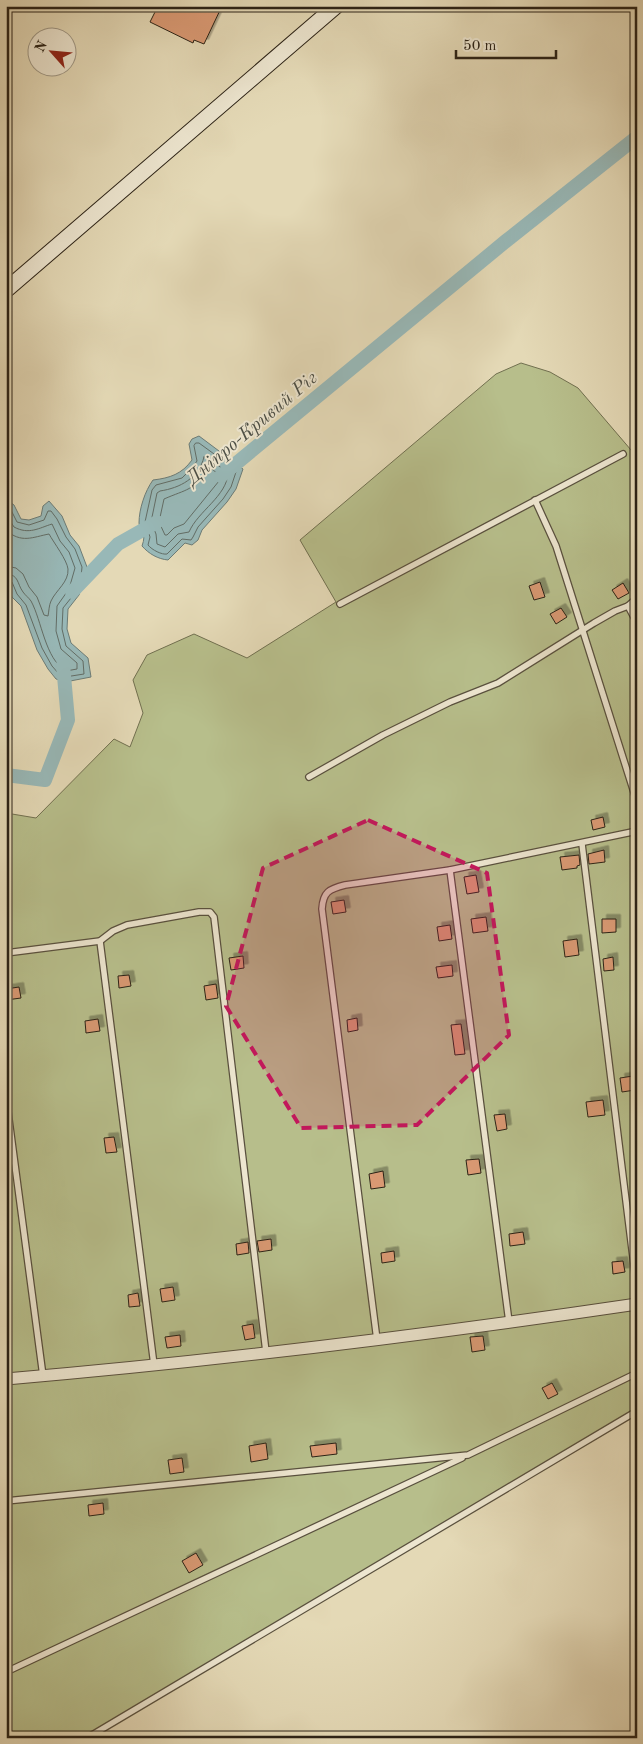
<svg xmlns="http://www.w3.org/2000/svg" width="643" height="1744" font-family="'Old Standard TT',serif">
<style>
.green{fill:#b7be8b;stroke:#717050}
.water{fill:#98b8b7;stroke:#6c7c77}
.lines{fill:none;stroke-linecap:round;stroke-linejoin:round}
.shore{stroke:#626d66;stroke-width:1}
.canal{stroke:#98b8b7;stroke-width:14}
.building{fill:#d99973;stroke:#2b2216;filter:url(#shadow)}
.lane-casing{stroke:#59503e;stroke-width:8}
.street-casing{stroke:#59503e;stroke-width:13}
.secondary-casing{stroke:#2b2216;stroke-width:17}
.lane{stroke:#ede6d0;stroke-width:5.5}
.street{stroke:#ede6d0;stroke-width:11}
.secondary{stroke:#ede6d0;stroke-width:15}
.marked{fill:#c2185b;fill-opacity:0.2;stroke:#c2185b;stroke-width:4;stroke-dasharray:10 6;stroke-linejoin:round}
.labels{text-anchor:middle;stroke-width:4;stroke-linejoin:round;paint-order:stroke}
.water-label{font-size:19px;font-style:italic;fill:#4c4f46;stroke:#ede6d0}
</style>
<defs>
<filter id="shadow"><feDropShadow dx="4.5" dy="-4.5" stdDeviation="0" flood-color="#0004"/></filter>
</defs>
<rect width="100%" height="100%" fill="#e4d9b6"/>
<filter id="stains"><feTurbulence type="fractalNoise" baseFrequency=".004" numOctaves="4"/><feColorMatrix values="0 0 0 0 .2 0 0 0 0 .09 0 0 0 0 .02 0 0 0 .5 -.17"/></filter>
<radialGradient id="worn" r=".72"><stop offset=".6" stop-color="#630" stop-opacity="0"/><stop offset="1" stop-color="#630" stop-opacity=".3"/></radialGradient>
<path class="green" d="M521,363L550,372L578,388L637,457V1411L90,1738H6V813L36,818L114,739L130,747L143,713L133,680L147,655L194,634L247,658L336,602L300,540L496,374Z"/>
<g class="water">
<path d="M199,436L243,469L236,489L227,502L202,530L198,540L192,545L185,543L168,560C158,559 149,554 142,546C147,532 140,534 139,523C139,509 145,491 153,480C170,478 182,474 192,460L189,444L192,439Z"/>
<path d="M6,499L14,505L21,519L29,520L41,516L43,506L49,501L62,516L70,535L79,546L87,567L85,578L79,595L68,609L67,629L71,643L88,658L91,677L65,682L56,679L48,669L37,650L21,606L12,597L6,578Z"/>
</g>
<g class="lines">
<g class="shore">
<path d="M196,443H199L236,470V472L231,487L223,499L198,527L193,537L191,540L182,539L167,554C162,555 152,550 148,545L150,537L145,522L152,490L156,485L182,478L191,469L197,461L194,446Z"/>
<path d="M204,457H207L228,473C227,496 198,511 189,532L178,534L165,547L157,544L156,534L151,522L157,493L160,491C180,488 199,478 204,457Z"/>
<path d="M209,469H212L219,475V481L184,524L174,528L167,535H165L159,522L164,499C187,489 193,491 209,469Z"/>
<path d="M6,504L10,508L17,522L29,525L44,520L48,511H51L57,519L66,537L75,549L82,567L81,577L75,593L63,608L62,629L66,646L83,661L84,674L65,677L59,674L52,666L42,648L26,605L17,594L12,582L6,580"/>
<path d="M6,514L14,527C29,535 39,528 52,524L60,541L69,552L75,568L69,589L57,606L56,631L61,649L77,663V669L66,671C45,659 42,621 31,601C29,598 25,595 23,592C17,584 19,574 6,574"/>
<path d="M6,530C21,544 33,537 49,534C54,543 67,560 68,569C69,582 56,590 51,601C49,605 49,611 48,616L44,615L37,597L29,587L23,574L16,568L6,566"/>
</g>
<g class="canal">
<path d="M221,476L506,241L637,137"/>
<path d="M72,592L118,544L157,522"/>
<path d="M6,775L45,780L68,720L63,665"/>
</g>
</g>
<g class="building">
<path d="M158,6H222L204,44L194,40L193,43L150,22Z"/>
<path d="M540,582L545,597L534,600L529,586Z"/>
<path d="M623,583L629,593L618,599L612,590Z"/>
<path d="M561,608L567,617L556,624L550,614Z"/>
<path d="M603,817L605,827L593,830L591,820Z"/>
<path d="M604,850L605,862L589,864L588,854Z"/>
<path d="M579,855L580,865L577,866V868L562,870L560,857Z"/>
<path d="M476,875L479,892L467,894L464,877Z"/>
<path d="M344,900L346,912L333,914L331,902Z"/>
<path d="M486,917L488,931L473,933L471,919Z"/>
<path d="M602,919H616V932L602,933Z"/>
<path d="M450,925L452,939L439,941L437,927Z"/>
<path d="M577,939L579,955L565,957L563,941Z"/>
<path d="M243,956L244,968L231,970L229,958Z"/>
<path d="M613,957L614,970L604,971L603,959Z"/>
<path d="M452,965L453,976L438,978L436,967Z"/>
<path d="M129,975L131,986L119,988L118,976Z"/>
<path d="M216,984L218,998L206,1000L204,986Z"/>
<path d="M19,987L21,998L6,1000V989Z"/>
<path d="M357,1018L358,1030L348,1032L347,1020Z"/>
<path d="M98,1019L100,1031L86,1033L85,1021Z"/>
<path d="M461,1024L465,1054L455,1055L451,1025Z"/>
<path d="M633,1076L635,1090L622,1092L620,1078Z"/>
<path d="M603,1100L605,1115L588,1117L586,1102Z"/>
<path d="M505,1114L507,1129L497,1131L494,1115Z"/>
<path d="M114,1137L117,1152L106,1153L104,1138Z"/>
<path d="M479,1159L481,1173L468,1175L466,1160Z"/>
<path d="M383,1171L385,1187L371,1189L369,1174Z"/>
<path d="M523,1232L525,1244L510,1246L509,1234Z"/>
<path d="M271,1239L272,1250L259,1252L257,1241Z"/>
<path d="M248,1242L249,1253L237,1255L236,1244Z"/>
<path d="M394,1251L395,1261L382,1263L381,1253Z"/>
<path d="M623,1261L625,1272L613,1274L612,1262Z"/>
<path d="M173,1287L175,1300L162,1302L160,1289Z"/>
<path d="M138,1293L140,1306L129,1307L128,1295Z"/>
<path d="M253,1324L255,1338L245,1340L242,1326Z"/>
<path d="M180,1335L181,1346L167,1348L165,1337Z"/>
<path d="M483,1336L485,1350L472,1352L470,1337Z"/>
<path d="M552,1383L558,1394L548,1399L542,1388Z"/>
<path d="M266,1443L268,1459L251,1462L249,1446Z"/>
<path d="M336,1443L337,1454L312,1457L310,1446Z"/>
<path d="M182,1458L184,1472L170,1474L168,1460Z"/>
<path d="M103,1503L104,1514L89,1516L88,1505Z"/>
<path d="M196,1553L203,1565L189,1573L182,1561Z"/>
</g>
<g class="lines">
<defs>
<g id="lane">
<path d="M535,500L556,546L637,802"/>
<path d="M340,604L623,454"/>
<path d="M628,606L637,623"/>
<path d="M309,777L383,735L450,702L498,683L594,623L615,611L628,606L637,598"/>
<path d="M582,844L637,1290"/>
<path d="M450,870L509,1322"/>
<path d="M100,941L154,1365"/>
<path d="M6,953L100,941L113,931L127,925L199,912H210L214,917L266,1352"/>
<path d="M6,1097L43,1376"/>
<path d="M377,1340L322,909C323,892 329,889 345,885L450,870L637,831"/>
<path d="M6,1501L468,1455L637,1373"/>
<path d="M6,1672L462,1458"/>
<path d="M87,1738L637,1411"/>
</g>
<path id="street" d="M6,1379C217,1361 427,1335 637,1304"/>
<path id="secondary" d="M6,290L336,6"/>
</defs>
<use href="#lane" class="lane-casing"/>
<use href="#street" class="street-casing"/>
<use href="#secondary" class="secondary-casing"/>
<use href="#lane" class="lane"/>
<use href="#street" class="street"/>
<use href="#secondary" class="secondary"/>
</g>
<path class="marked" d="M368,820L487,873L509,1035L417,1125L301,1128L226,1006L263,868Z"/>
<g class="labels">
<g class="water-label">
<text transform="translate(251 427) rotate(-40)" y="7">Дніпро-Кривий Ріг</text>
</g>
</g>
<rect width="643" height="1744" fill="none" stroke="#e4d9b6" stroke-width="25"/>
<rect x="8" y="8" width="628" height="1729" fill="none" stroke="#2b2216" stroke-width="2.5"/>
<rect x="12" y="12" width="618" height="1719" fill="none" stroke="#2b2216"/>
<g transform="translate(52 52) rotate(297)"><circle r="24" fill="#ede6d0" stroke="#9f9886"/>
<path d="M0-4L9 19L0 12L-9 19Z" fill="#8f2418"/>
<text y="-8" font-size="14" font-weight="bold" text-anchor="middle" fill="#2b2216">N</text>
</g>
<path d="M456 50v8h100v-8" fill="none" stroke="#2b2216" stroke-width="2.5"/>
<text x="463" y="50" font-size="15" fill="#2b2216" stroke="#ede6d0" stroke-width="4" paint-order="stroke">50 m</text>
<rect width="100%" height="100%" filter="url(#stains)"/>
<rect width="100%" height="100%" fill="url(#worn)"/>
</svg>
